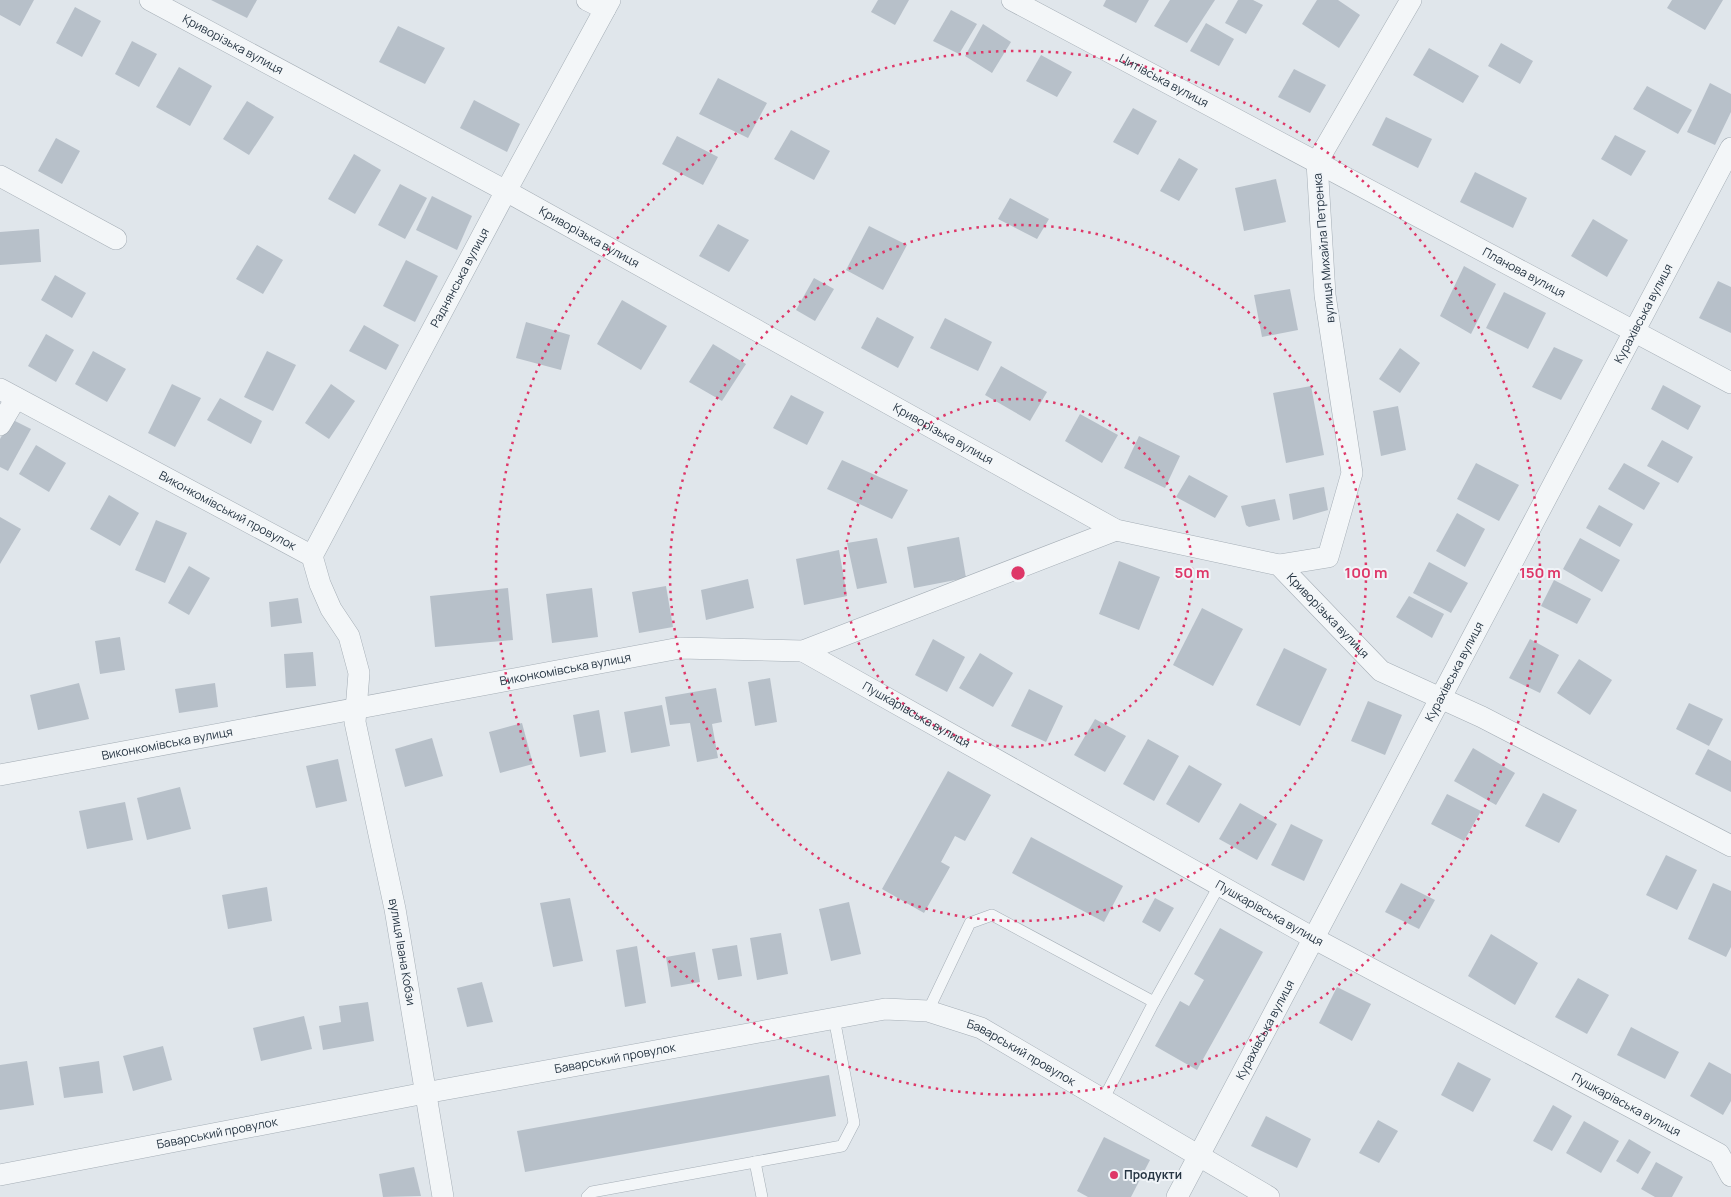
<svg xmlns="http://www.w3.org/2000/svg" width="1731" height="1197" font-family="Manrope,sans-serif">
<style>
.building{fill:#b7c0c9}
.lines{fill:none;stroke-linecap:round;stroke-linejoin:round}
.service-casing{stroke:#a5aeb6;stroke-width:12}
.minor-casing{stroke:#a5aeb6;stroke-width:22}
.service{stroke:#f3f6f8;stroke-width:11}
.minor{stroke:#f3f6f8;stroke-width:21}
.ring{fill:none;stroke:#de3768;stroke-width:2.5;stroke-dasharray:2.5 5}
.poi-dot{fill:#de3768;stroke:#f0f4f8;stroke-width:2}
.labels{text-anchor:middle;stroke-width:4;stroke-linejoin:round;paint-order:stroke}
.street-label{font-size:12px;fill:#273644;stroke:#f0f4f8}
.poi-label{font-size:12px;font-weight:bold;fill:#273644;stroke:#f0f4f8;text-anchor:start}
.centre{fill:#de3768;stroke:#f0f4f8;stroke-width:2.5}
.ring-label{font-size:15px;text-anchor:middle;font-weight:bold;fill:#de3768;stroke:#f0f4f8;stroke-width:4;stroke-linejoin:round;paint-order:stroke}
</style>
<rect width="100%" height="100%" fill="#e0e6eb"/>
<g class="building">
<path d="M0,0H34L20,26L0,15Z"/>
<path d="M211,0H257L247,18Z"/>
<path d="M878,0H909L895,25L871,12Z"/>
<path d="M1106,0H1149L1136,23L1103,6Z"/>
<path d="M1170,0H1215L1187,43L1154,26Z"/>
<path d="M1238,0H1253L1263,5L1246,34L1225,23Z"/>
<path d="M1317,0H1338L1360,15L1339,48L1302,24Z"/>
<path d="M1672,0H1723L1705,30L1667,8Z"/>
<path d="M75,7L101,21L82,57L56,43Z"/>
<path d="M951,10L977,24L959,54L933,41Z"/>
<path d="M1206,23L1234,39L1219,66L1190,51Z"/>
<path d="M983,24L1011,42L992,73L965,56Z"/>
<path d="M398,26L445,48L425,84L379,62Z"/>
<path d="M132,41L157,54L139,87L115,74Z"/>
<path d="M1501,43L1533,61L1520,84L1488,66Z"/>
<path d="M1429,48L1479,76L1463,103L1413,75Z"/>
<path d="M1041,55L1072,72L1057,97L1026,81Z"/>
<path d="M179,67L212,86L190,126L156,107Z"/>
<path d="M1294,69L1326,85L1310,113L1278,97Z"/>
<path d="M718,78L767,103L748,138L699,114Z"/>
<path d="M1710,83L1731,94V112L1715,145L1687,132Z"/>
<path d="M1647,86L1692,110L1678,134L1633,109Z"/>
<path d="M474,100L520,124L507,152L460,128Z"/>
<path d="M247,101L274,117L249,155L223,139Z"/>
<path d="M1133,108L1157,121L1138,155L1113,142Z"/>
<path d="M1386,117L1432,139L1418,168L1372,145Z"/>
<path d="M791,130L830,151L814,180L774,159Z"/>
<path d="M1615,135L1646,151L1631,176L1601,159Z"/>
<path d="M677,136L718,157L703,185L662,164Z"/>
<path d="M56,138L80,151L62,184L38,171Z"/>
<path d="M354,154L381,170L355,214L328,199Z"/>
<path d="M1179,158L1198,169L1179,201L1160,191Z"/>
<path d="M1475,172L1527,198L1513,228L1460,202Z"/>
<path d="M1276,179L1286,222L1244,231L1235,188Z"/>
<path d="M400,184L427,198L405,239L378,225Z"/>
<path d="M432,196L472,216L457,250L416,230Z"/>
<path d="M1010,198L1049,219L1037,239L998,219Z"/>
<path d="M1593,219L1628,240L1607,277L1571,256Z"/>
<path d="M718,224L749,240L729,272L699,256Z"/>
<path d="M869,226L907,245L883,290L846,270Z"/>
<path d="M39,229L41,262L0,265V232Z"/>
<path d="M257,245L283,260L263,294L236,279Z"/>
<path d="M406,260L438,276L415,322L383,306Z"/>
<path d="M1464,266L1496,284L1471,334L1440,316Z"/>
<path d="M55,275L86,293L72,318L41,300Z"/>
<path d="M814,278L834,289L815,321L796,310Z"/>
<path d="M1718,281L1731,287V333L1699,318Z"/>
<path d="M1290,289L1298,330L1262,337L1254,295Z"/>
<path d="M1504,292L1546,313L1528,349L1486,328Z"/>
<path d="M622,300L667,326L641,370L597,344Z"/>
<path d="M877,317L914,337L898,368L861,348Z"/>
<path d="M945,318L992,342L978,371L930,348Z"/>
<path d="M526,322L570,335L561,370L516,358Z"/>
<path d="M364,325L399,345L386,370L349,351Z"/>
<path d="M46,334L74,350L56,382L28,366Z"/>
<path d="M713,344L746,364L722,401L689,382Z"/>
<path d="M1554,347L1583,360L1561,400L1532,387Z"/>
<path d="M1400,348L1420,363L1400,393L1379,379Z"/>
<path d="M93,351L126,369L107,402L75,384Z"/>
<path d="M267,351L296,365L273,411L244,397Z"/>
<path d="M1001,366L1047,392L1030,421L985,395Z"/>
<path d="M172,384L201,398L175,447L148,433Z"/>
<path d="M331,384L355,401L329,439L305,423Z"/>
<path d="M1663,385L1701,406L1688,430L1651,409Z"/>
<path d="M1311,386L1324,455L1286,463L1273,393Z"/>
<path d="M791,395L824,412L807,445L773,428Z"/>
<path d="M220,398L262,421L251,444L207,420Z"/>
<path d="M1398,406L1406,450L1381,456L1373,411Z"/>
<path d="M1080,414L1118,435L1102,463L1065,441Z"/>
<path d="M11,419L31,429L8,471L0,467V439Z"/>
<path d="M1139,436L1180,456L1165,488L1124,468Z"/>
<path d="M1662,440L1693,457L1678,483L1647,466Z"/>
<path d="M36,445L66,463L49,492L19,474Z"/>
<path d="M842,460L908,490L892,519L827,489Z"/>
<path d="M1476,463L1519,485L1499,521L1457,499Z"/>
<path d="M1624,463L1660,483L1644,510L1608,489Z"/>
<path d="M1189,475L1228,496L1215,518L1176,497Z"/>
<path d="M1324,487L1328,510L1293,520L1289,494Z"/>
<path d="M109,495L139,513L120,546L90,529Z"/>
<path d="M1275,499L1280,520L1249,527L1246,525L1241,506Z"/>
<path d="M1599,505L1633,524L1620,547L1586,528Z"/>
<path d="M1457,513L1485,529L1465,567L1436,551Z"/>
<path d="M0,517L21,529L0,564Z"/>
<path d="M156,520L187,533L165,583L135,570Z"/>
<path d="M959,537L966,578L914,588L907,547Z"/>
<path d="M877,538L887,583L857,589L847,543Z"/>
<path d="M1580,538L1620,560L1602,592L1563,569Z"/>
<path d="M839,550L847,596L804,605L796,559Z"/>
<path d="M1119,561L1160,577L1139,630L1099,614Z"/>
<path d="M1429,562L1468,583L1451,613L1413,593Z"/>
<path d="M189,566L210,578L189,615L168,603Z"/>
<path d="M748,579L754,608L706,620L701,590Z"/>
<path d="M1554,580L1591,599L1577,624L1541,606Z"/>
<path d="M666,586L673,627L639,633L632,592Z"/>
<path d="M508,588L513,640L435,647L430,596Z"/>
<path d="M592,588L598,637L552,643L546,594Z"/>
<path d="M1409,596L1444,614L1432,638L1396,617Z"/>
<path d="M298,598L302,623L271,627L269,602Z"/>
<path d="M1202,608L1243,629L1213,686L1173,665Z"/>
<path d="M120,637L125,670L100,674L95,641Z"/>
<path d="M933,639L965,657L947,692L915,675Z"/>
<path d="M1530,639L1559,655L1540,693L1509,678Z"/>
<path d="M1284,648L1327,669L1300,726L1256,705Z"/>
<path d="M313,652L316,686L286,688L284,654Z"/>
<path d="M980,653L1013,673L993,707L959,688Z"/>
<path d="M1579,659L1612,680L1590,715L1557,693Z"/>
<path d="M770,678L777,722L755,726L748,682Z"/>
<path d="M79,683L89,719L38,730L30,695Z"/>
<path d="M215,683L218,707L179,713L175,689Z"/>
<path d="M716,688L722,722L712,724L718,758L697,762L690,723L670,725L665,697Z"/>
<path d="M1029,689L1063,706L1046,742L1011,726Z"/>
<path d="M1368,701L1402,715L1385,755L1351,741Z"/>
<path d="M1689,703L1723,719L1709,746L1676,729Z"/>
<path d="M662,705L670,746L631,753L624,712Z"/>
<path d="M599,710L606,752L580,757L573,715Z"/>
<path d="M1095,719L1126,736L1105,772L1074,755Z"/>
<path d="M522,723L533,764L500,773L489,732Z"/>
<path d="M432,738L443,776L405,787L395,749Z"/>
<path d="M1148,739L1179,756L1154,801L1123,784Z"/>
<path d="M1473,748L1515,773L1496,805L1454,781Z"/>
<path d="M1708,749L1731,761V792L1695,774Z"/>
<path d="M338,759L347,801L316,808L306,766Z"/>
<path d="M1189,765L1222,784L1199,823L1166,804Z"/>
<path d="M948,771L991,795L965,841L955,836L941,862L950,867L924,913L882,889Z"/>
<path d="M180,787L191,829L147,840L137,798Z"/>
<path d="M1543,793L1577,810L1559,843L1525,826Z"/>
<path d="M1447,794L1481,811L1464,841L1431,824Z"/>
<path d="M125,802L133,840L87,849L79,811Z"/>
<path d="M1240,803L1277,824L1257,860L1219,839Z"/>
<path d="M1291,824L1323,840L1304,881L1271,865Z"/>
<path d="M1031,837L1123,886L1104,922L1012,873Z"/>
<path d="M1666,855L1697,870L1677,910L1646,895Z"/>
<path d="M1401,883L1435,900L1419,929L1385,912Z"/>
<path d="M1713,883L1731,891V947L1726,957L1688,939Z"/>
<path d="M267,887L272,921L228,929L222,895Z"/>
<path d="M570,898L583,961L553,967L540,903Z"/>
<path d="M1155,898L1174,908L1160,932L1142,922Z"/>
<path d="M849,902L861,954L831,961L819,909Z"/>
<path d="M1220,928L1263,952L1197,1070L1155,1046L1180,1001L1189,1006L1204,980L1194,974Z"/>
<path d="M781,933L788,974L757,980L750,938Z"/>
<path d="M1491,934L1538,963L1515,1005L1468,976Z"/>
<path d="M737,945L742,976L718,980L712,949Z"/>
<path d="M637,946L646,1003L625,1007L616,950Z"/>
<path d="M695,952L700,982L671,987L666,957Z"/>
<path d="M1578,978L1609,995L1587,1034L1555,1017Z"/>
<path d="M482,982L493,1022L467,1027L457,988Z"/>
<path d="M1337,987L1371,1004L1352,1041L1319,1023Z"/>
<path d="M368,1002L374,1041L323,1050L319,1026L341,1022L339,1006Z"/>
<path d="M304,1016L312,1049L261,1061L253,1028Z"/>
<path d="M1631,1027L1679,1052L1665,1079L1617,1055Z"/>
<path d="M163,1046L172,1080L133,1091L123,1056Z"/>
<path d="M27,1061L34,1105L0,1110V1065Z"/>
<path d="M99,1061L103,1093L64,1098L59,1067Z"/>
<path d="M1458,1062L1491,1079L1473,1112L1441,1095Z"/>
<path d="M1709,1062L1731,1074V1101L1723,1115L1690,1096Z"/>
<path d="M829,1075L836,1116L525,1172L517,1131Z"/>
<path d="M1553,1105L1572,1116L1552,1151L1533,1141Z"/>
<path d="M1266,1116L1311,1139L1297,1168L1251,1146Z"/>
<path d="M1378,1120L1398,1131L1379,1163L1359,1153Z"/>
<path d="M1584,1121L1619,1141L1601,1173L1566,1153Z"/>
<path d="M1104,1137L1150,1160L1131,1197H1088L1077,1191Z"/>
<path d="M1629,1139L1651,1152L1638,1174L1616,1161Z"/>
<path d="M1656,1162L1683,1177L1672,1197H1655L1641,1189Z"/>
<path d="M414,1167L421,1196L383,1197L379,1174Z"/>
</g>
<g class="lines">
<defs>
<g id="service">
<path d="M1154,1002L1219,886"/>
<path d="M928,1011L970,923L992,915L1154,1002L1103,1100"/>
<path d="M755,1162L762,1197"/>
<path d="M587,1197L592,1192L842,1146L854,1123L834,1018"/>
</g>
<g id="minor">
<path id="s1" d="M150,0L506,191L1116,530L1279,565L1381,671L1482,717L1731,846"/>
<path d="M587,0L605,9"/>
<path id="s2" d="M1012,0L1731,383"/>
<path d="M0,176L116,239"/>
<path id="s3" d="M0,389L312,556L320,584L331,609L349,636L359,673L355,722L395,909L443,1197"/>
<path d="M0,425L16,398"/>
<path id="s4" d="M312,556L506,191L610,0"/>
<path d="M1279,565L1328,557L1352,473L1325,295L1317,162L1411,0"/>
<path id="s5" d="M803,651L1315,939L1719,1154L1731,1176"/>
<path id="s6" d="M0,775L680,648L803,651L1116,530"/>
<path id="s7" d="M0,1175L425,1093L885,1009L928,1011L981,1028L1269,1197"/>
<path id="s8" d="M1177,1197L1731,148"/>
</g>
</defs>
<use href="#service" class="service-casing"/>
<use href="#minor" class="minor-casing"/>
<use href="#service" class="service"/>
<use href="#minor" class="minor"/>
</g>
<g class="ring">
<circle cx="1018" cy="573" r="174"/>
<circle cx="1018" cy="573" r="348"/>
<circle cx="1018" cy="573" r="522"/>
</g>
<circle class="poi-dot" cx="1114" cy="1175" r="5"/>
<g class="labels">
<g class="street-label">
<text dy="4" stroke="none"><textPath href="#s1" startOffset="94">Криворізька вулиця</textPath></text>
<text dy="4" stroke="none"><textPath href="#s2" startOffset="172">Цитівська вулиця</textPath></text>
<text dy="4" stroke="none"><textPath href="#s1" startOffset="499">Криворізька вулиця</textPath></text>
<text transform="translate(1324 248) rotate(-95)" y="4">вулиця Михайла Петренка</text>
<text dy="4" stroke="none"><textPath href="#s2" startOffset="580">Планова вулиця</textPath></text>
<text dy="4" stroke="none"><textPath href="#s4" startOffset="315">Раднянська вулиця</textPath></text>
<text dy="4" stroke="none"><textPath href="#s8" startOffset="999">Курахівська вулиця</textPath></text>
<text dy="4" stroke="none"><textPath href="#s1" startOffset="904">Криворізька вулиця</textPath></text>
<text dy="4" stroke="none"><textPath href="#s3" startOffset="258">Виконкомівський провулок</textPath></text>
<text dy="4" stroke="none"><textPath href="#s1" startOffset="1339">Криворізька вулиця</textPath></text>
<text dy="4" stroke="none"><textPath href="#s6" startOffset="575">Виконкомівська вулиця</textPath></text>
<text dy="4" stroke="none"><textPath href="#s8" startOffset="594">Курахівська вулиця</textPath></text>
<text dy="4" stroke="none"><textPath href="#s5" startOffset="130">Пушкарівська вулиця</textPath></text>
<text dy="4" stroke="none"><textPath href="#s6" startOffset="170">Виконкомівська вулиця</textPath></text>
<text dy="4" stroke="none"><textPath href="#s5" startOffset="535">Пушкарівська вулиця</textPath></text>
<text dy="4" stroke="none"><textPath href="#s3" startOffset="765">вулиця Івана Кобзи</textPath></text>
<text dy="4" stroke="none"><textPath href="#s8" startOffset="189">Курахівська вулиця</textPath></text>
<text dy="4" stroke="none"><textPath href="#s7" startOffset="1046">Баварський провулок</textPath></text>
<text dy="4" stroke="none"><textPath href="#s7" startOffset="626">Баварський провулок</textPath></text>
<text dy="4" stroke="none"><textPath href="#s5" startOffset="940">Пушкарівська вулиця</textPath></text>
<text dy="4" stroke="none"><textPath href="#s7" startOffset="221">Баварський провулок</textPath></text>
</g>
<g class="poi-label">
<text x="1124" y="1179">Продукти</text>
</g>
</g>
<circle cx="1018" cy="573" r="8" class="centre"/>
<g class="ring-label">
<text x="1192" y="578">50 m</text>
<text x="1366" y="578">100 m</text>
<text x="1540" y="578">150 m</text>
</g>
</svg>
